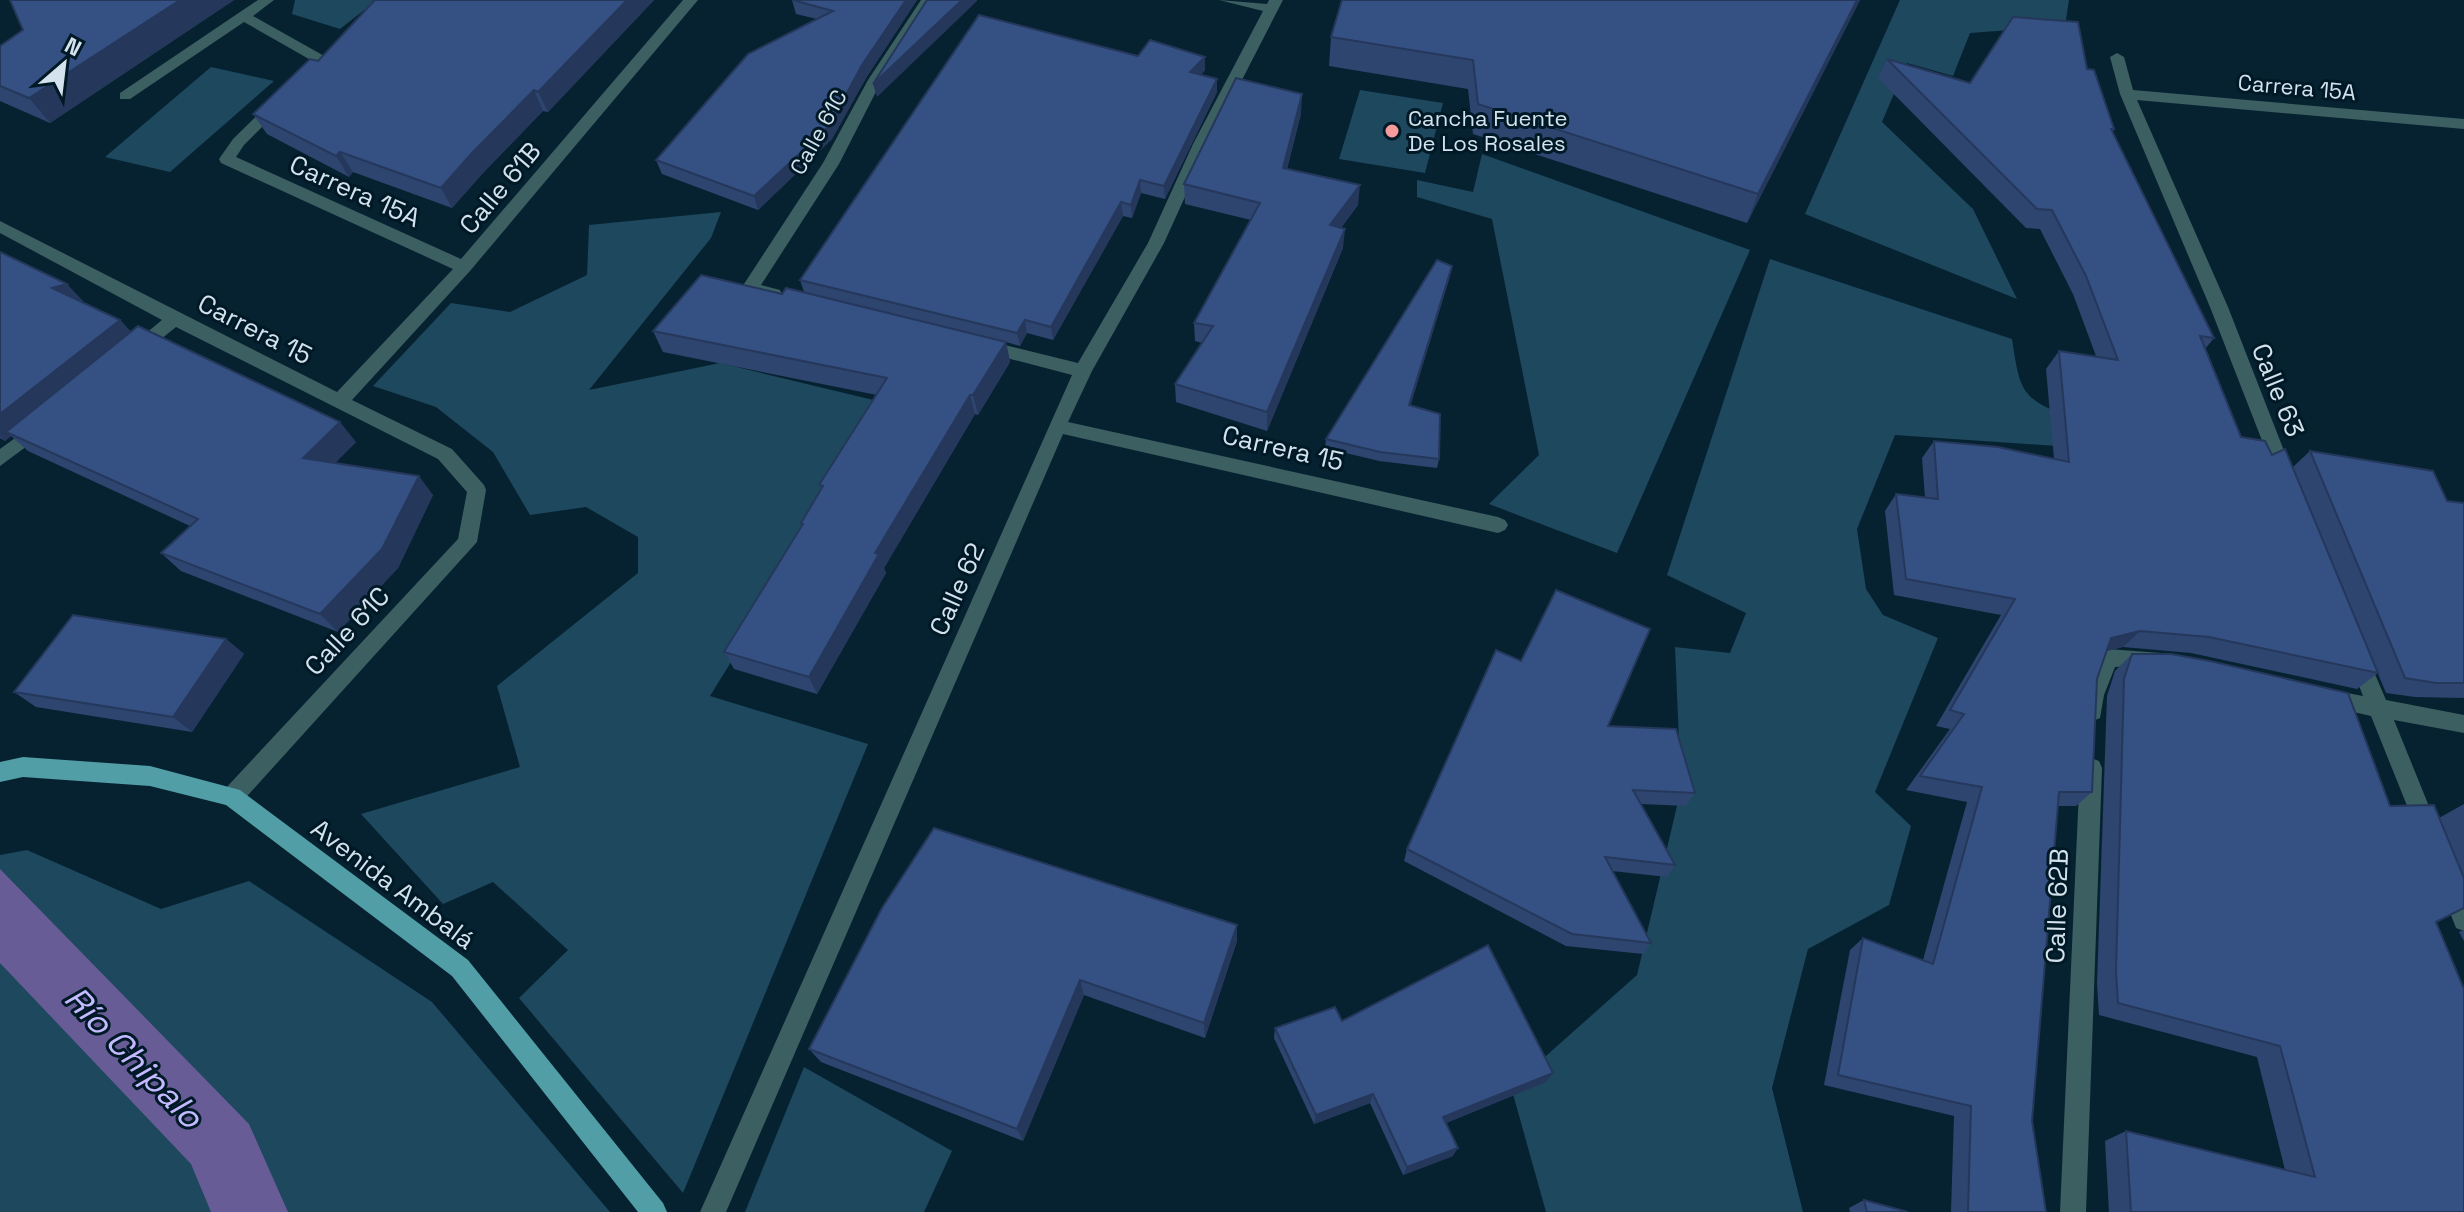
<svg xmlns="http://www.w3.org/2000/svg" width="2464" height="1212" font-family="'Space Grotesk',sans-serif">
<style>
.green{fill:#1d485d}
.water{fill:#675c95}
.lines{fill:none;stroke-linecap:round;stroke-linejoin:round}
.street{fill:#3c5f62;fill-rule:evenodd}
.primary{fill:#529ea6;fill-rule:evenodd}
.wall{fill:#2e4570}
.shaded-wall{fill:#25385b}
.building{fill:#355082;stroke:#25385b;stroke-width:2}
.poi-dot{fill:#f59b9c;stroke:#001926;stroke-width:3}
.labels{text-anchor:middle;stroke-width:6;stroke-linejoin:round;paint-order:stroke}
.far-street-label{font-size:22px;fill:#d3e2ec;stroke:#001926}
.far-poi-label{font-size:22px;fill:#d3e2ec;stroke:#001926;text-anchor:start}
.street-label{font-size:26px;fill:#d3e2ec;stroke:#001926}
.near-water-label{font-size:34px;font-style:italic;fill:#c5baff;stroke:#001926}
</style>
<rect width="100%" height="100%" fill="#062230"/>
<g class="green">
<path d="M295,0H377L340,29L292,14Z"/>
<path d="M1900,0H2069L2065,26L1970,33L1953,76L1907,63L1882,122L1973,209L2017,299L1805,214Z"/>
<path d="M211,67L274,81L170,172L105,157Z"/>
<path d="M1360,90L1443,103L1425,173L1339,159Z"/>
<path d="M1482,154L1750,250L1617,553L1489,504L1539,455L1492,219L1417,197V180L1473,192Z"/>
<path d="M721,212L711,238L589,390L720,363L890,404L710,696L868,744L683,1193L519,998L568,950L493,882L443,904L361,814L520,767L497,686L638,573V537L586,507L530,515L493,452L436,407L373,386L451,303L510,312L587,275L589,225Z"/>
<path d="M1770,259L2012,339C2020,390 2020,400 2072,417V447L1895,435L1857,529L1866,589L1883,615L1938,638L1875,792L1911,826L1889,905L1808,949L1772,1088L1803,1212H1546L1511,1087L1637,975L1681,789L1675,647L1730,653L1746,613L1667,575Z"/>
<path d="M27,850L161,909L249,881L432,1002L610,1212H0V855Z"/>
<path d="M804,1067L952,1151L924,1212H745Z"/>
</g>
<path class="water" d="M0,869L249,1124L288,1212H211L191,1164L0,963Z"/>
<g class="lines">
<g class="street">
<path d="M258,0H274L253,16L326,57V63H316L244,22L130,99H120V93Z"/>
<path d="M683,0H698L470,271L352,400L452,449L484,485L486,490L477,542L240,804L232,807L224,804L221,797L224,790L458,539L467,492L438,459L176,327L140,356H128L125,352L128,348L162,320L0,233V221L337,392L453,269L221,163L219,159L233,139L273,100H283V106L244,145L236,157L461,259Z"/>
<path d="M921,0H935L882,80L839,164L761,285L780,290L782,294L780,298L774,300L744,292L742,288L744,284L823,163L868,80Z"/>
<path d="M1219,0L1267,4L1269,0H1283L1209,144L1164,243L1092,371L1068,422L1498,517L1505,520L1508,525L1505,530L1498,533L1063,434L726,1212H700L1072,375L984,352L975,346L984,340L1078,363L1148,243L1193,144L1263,11Z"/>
<path d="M2117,53L2124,57L2133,90L2464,119V129L2137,100L2228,307L2295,479L2293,484H2279L2277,479L2210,307L2120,94L2110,57Z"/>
<path d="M40,420L49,427L46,432L0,466V449Z"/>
<path d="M2358,648L2365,651L2386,700L2464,715V733L2394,720L2439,831L2436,838L2428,841L2420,838L2371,716L2319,704L2316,698L2319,692L2326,689L2363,696L2348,657L2351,651Z"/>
<path d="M2108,649L2161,653L2164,659L2161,665L2115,667L2104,695L2100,718L2093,721L2086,718C2076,699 2092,670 2101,652Z"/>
<path d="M2091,758L2099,761L2102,768L2086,1212H2060L2080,768L2083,761Z"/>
<path d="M2451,876L2459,879L2464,891V931L2456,928L2440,887L2443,879Z"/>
</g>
<path class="primary" d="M23,757L150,766L240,790L468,960L663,1203L667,1212H638L452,976L226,805L150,786L23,777L0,782V762Z"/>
</g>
<g class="wall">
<path d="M10,0H234L50,123L0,101V46L23,30Z"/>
<path d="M375,0H654L548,112L543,111L482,174L452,208L353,172L349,177L267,134L253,114L318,61Z"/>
<path d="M792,0H917L866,78L832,139L758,210L662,174L656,160L817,19L796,14Z"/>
<path d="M1860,0L1747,223L1473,134L1468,89L1329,66L1331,37Z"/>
<path d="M1138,56L1205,70L1201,75L1217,92L1165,199L1141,193L1132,218L1123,216L1053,340L1027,333L1020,346L1006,342L1010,362L978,415L975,414L884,568L886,573L817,694L734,669L724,652L802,526L801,523L821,490L819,485L877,395L663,352L653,331L782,294L804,292L800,280Z"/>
<path d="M1887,59L1970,83L2087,69L2114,129L2113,132L2214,338L2205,349L2241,437L2378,673L2357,689L2191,653L2123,647L2106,651L2097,679L2092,792L2076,806H2058L2032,1121L2046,1212H1951L1954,1116L1824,1085L1850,950L1863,938L1923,960L1967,802L1906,790L1950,729L1936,726L2001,615L1894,595L1885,511L1896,494L1925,497L1922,458L1934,441L2054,459L2046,369L2059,351L2096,356L2073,294L2040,229L2026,228L1878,78Z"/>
<path d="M1301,114L1287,169L1358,205L1341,228L1343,248L1267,431L1176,402L1175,384L1202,343L1195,341L1194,323L1251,220L1185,204L1184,184Z"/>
<path d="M0,252L83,301H81L120,320L131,332L356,442L335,463L433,495L398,568L338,632L181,571L161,553L190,526L28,451L11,436L5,441L0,438Z"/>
<path d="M1450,276L1410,405L1439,459L1437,468L1379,461L1325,448L1326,439Z"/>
<path d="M2310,451L2447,501L2464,503V698L2415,697L2386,693L2293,467Z"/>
<path d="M226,639L244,654L192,732L36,707L14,692Z"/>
<path d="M2132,654L2390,806L2439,818L2464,804V908L2436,922L2464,1212H2109L2105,1141L2126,1131L2285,1170L2257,1057L2099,1015L2097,984L2107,696L2115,671Z"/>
<path d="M1608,726L1695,793L1686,806L1641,804L1675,865L1667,877L1612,871L1651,943L1643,954L1566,946L1404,861L1407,849Z"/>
<path d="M1237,925V941L1205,1038L1084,995L1023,1141L821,1062L809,1049Z"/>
<path d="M2464,930V941L2459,932Z"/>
<path d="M1342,1021L1546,1082L1446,1123L1453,1156L1403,1175L1370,1103L1314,1124L1274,1038L1275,1028Z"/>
<path d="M1864,1200L1908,1212H1850L1849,1208Z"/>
</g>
<g class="shaded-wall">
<path d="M180,0H234L50,123L29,98Z"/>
<path d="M627,0H654L548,112L538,92Z"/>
<path d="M906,0H917L866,78L832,139L758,210L754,196L862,65Z"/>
<path d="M962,0H977V1L877,97L873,84Z"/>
<path d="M1857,0H1860L1747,223L1758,194Z"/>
<path d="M1205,57V70L1191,86L1190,72Z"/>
<path d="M1217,79V92L1165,199L1164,186Z"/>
<path d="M534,90L543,111L482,174L452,208L441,188L471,154Z"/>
<path d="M1302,94L1301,114L1282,187L1283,168Z"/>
<path d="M340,152L353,172L349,177L336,156Z"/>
<path d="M1140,180L1141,193L1132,218L1131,205Z"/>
<path d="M1360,185L1358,205L1328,244L1330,225Z"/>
<path d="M1121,202L1123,216L1053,340L1051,327Z"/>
<path d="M1345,229L1343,248L1267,431V412Z"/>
<path d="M1452,266L1450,276L1408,414L1409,405Z"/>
<path d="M67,284L83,301L68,305L52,288Z"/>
<path d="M120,320L135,337L6,432L11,436L5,441L0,436V414Z"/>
<path d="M1025,320L1027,333L1020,346L1017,333Z"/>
<path d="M1006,342L1010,362L978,415L973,395Z"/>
<path d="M970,395L975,414L884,568L886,573L817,694L809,677L875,553Z"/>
<path d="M340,422L356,442L320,477L303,458Z"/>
<path d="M419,476L433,495L398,568L338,632L320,614Z"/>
<path d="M2140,631L2123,647L2095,654L2111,638Z"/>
<path d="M226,639L244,654L192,732L173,717Z"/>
<path d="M1237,925V941L1205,1038L1204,1023Z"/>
<path d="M1080,980L1084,995L1023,1141L1017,1129Z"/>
<path d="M1553,1073L1546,1082L1439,1126L1443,1117Z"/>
<path d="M1373,1094L1370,1103L1314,1124L1316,1115Z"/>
<path d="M1458,1148L1453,1156L1403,1175L1407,1167Z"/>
</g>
<g class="building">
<path d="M10,0H180L29,98L0,86V46L23,30Z"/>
<path d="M375,0H627L538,92L534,90L471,154L441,188L340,152L336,156L253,114L310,59L318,61Z"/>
<path d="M793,0H906L862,65L829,126L754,196L656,160L748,54L833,11Z"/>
<path d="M927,0H962L873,84Z"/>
<path d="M1342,0H1857L1758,194L1478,104L1473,60L1331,37Z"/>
<path d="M979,15L1138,56L1150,40L1205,57L1190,72L1217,79L1164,186L1140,180L1131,205L1121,202L1051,327L1025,320L1017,333L800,280Z"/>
<path d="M2013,17L2078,22L2087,69L2094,70L2114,129H2111L2214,338L2200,336L2241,437L2265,441L2272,455L2285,449L2378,673L2209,637L2140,631L2111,638L2097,679L2092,792H2059L2032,1121L2046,1212H1968L1971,1106L1838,1075L1863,938L1933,964L1982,787L1920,776L1964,714L1950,710L2015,599L1906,579L1896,494L1938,499L1934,441L1998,447L2069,462L2059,351L2118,360L2086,276L2052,210L2037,209L1887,59L1970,83Z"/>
<path d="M1236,78L1302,94L1283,168L1360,185L1330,225L1345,229L1267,412L1175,384L1213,326L1194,323L1260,203L1184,184Z"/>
<path d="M0,252L67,284L52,288L120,320L0,414Z"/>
<path d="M1437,260L1452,266L1409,405L1440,414L1439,459L1380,452L1326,439Z"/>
<path d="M701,275L782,294L786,288L1006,342L973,395H970L875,553L879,554L809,677L724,652L803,524L801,523L823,486L819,485L887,378L653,331Z"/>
<path d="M138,326L340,422L303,458L419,476L382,549L320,614L161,553L198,519L6,432Z"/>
<path d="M2310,451L2433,471L2447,501L2464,503V683H2436L2405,678Z"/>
<path d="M1556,590L1650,629L1608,726L1676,729L1695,793L1633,790L1675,865L1605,857L1651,943L1572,934L1407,849L1496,650L1521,661Z"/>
<path d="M73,615L226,639L173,717L14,692Z"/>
<path d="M2132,654H2171L2210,661L2348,693L2390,806L2434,805L2464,878V908L2436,922L2464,989V1212H2131L2126,1131L2315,1177L2280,1046L2118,1003L2116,971L2124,679Z"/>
<path d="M934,828L1237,925L1204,1023L1080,980L1017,1129L809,1049L882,908Z"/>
<path d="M1488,945L1553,1073L1443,1117L1458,1148L1407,1167L1373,1094L1316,1115L1275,1028L1335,1007L1342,1021Z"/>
<path d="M1864,1200L1908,1212H1867Z"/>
</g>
<circle class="poi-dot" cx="1392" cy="131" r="8"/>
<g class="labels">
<g class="far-street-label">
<text transform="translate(2297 87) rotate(5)" y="8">Carrera 15A</text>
<text transform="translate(818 132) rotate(-61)" y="8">Calle 61C</text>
</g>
<g class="far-poi-label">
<text x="1408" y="126">Cancha Fuente<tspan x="1408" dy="25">De Los Rosales</tspan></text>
</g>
<g class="street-label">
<text transform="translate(500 188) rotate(-50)" y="9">Calle 61B</text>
<text transform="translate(355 191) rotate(24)" y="9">Carrera 15A</text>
<text transform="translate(255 329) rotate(27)" y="9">Carrera 15</text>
<text transform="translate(2278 390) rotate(68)" y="9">Calle 63</text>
<text transform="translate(1283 448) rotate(13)" y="9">Carrera 15</text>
<text transform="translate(957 589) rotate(-66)" y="9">Calle 62</text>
<text transform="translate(347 631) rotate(-47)" y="9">Calle 61C</text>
<text transform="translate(393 884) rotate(37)" y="9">Avenida Ambalá</text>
<text transform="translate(2057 906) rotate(-88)" y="9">Calle 62B</text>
</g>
<g class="near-water-label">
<text transform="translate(134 1057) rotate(46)" y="12">Río Chipalo</text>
</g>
</g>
<g transform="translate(64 64) rotate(28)" stroke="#001926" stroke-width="6" paint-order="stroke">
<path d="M0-6L14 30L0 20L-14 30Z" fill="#d3e2ec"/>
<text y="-12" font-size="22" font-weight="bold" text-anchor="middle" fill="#d3e2ec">N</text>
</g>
</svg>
